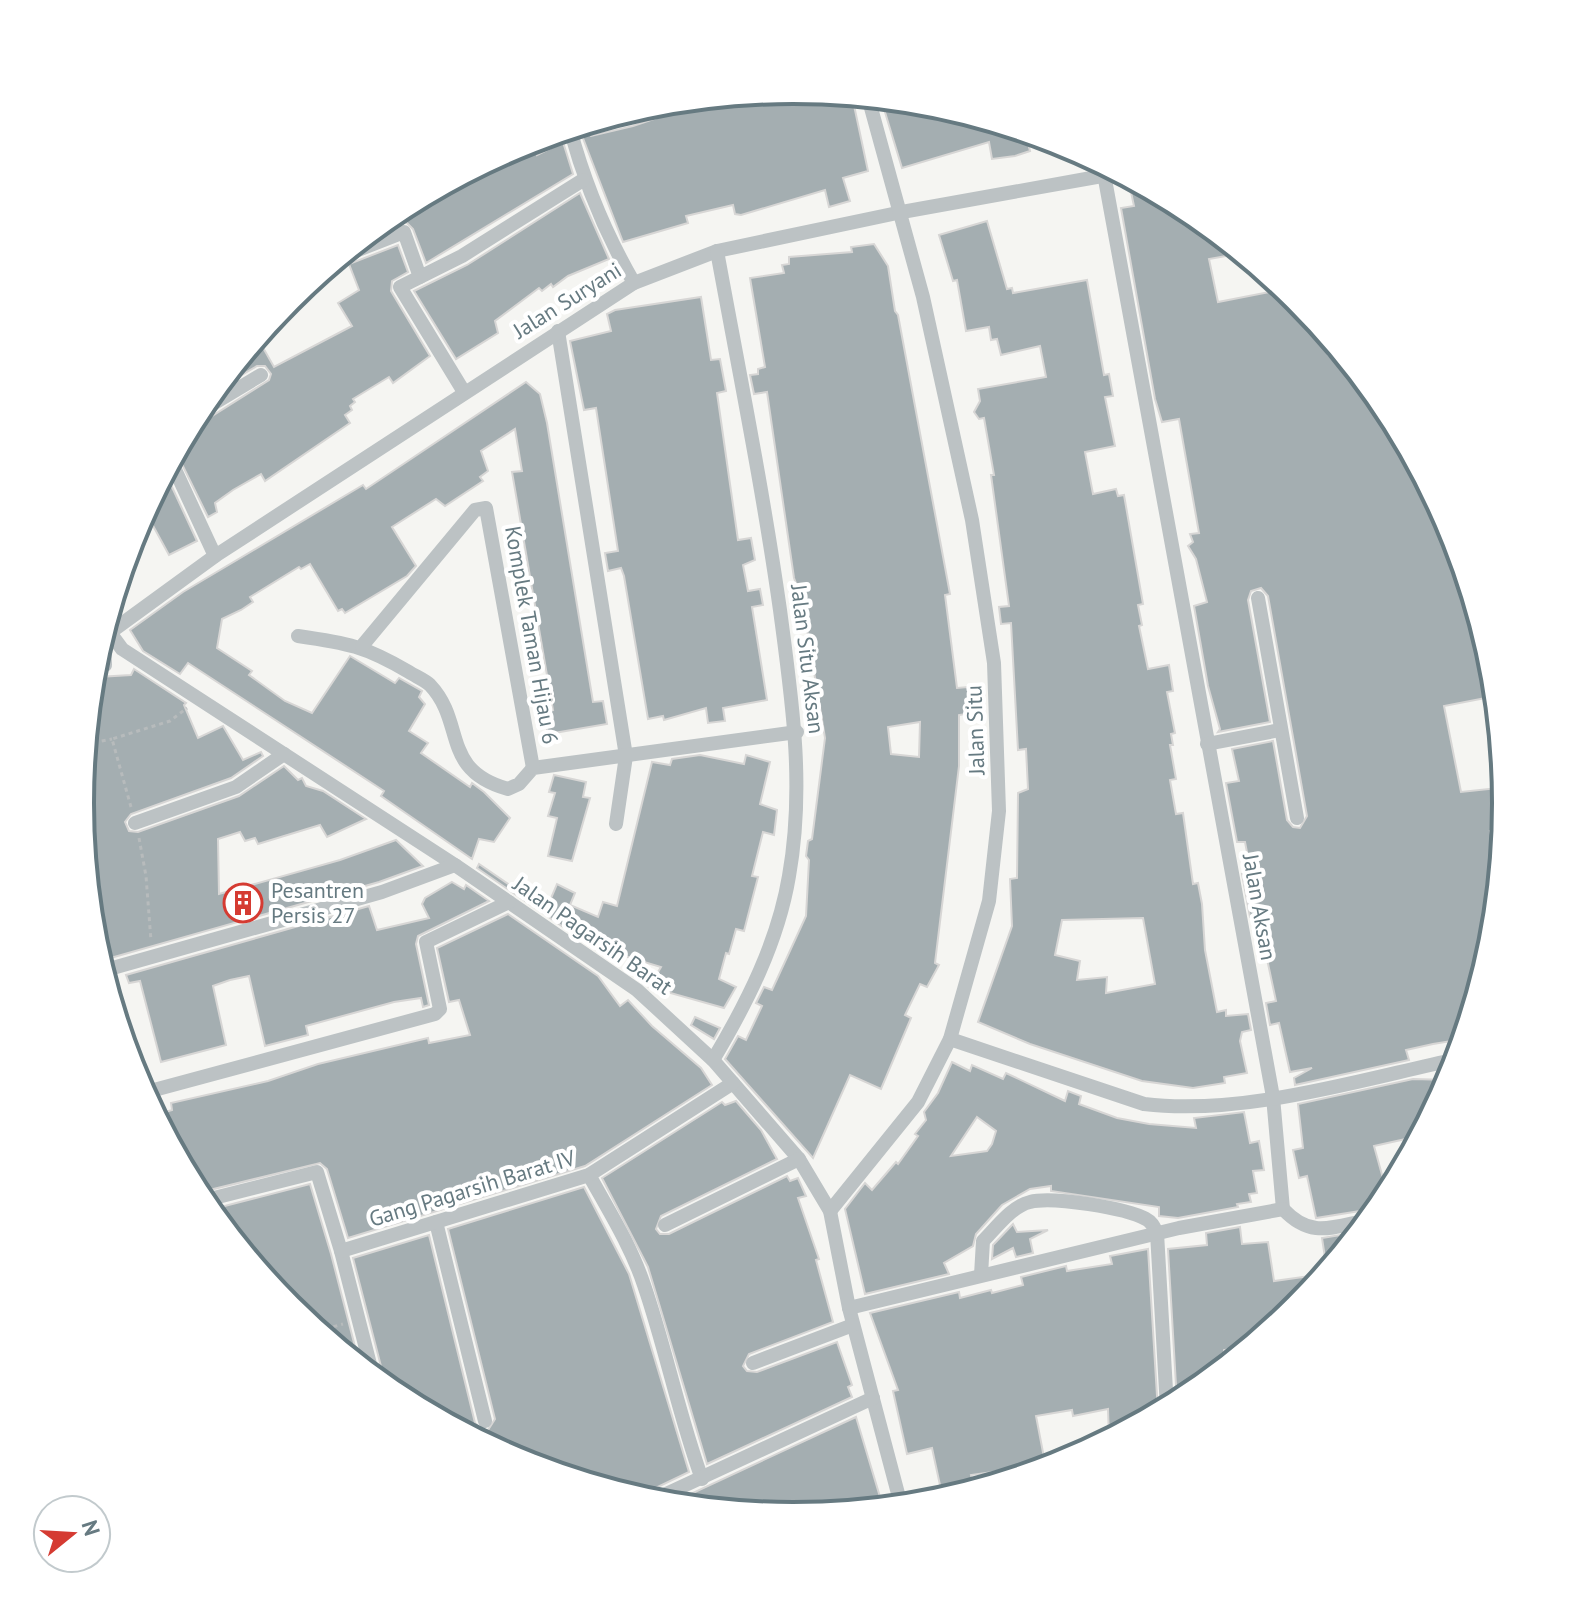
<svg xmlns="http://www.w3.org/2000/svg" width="1586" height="1606" font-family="'PT Sans',sans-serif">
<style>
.building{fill:#a4aeb1;stroke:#d7d6d5;stroke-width:2;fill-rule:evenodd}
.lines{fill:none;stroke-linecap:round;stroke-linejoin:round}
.path{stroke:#b7bbbc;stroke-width:3;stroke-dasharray:4 4;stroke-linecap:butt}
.minor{stroke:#bcc2c4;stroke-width:14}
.labels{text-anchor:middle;stroke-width:8;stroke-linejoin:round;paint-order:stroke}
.street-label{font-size:22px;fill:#667a81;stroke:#fff}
.poi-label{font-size:22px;fill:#667a81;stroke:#fff;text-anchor:start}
.rim{fill:none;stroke:#667a81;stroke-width:4}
</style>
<rect width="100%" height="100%" fill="#f5f5f2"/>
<g class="building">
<path d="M798,90L852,96L868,171L843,178L850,201L829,207L825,190L741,215L735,214L733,205L686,216L688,223L623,242L581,133L585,131L591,136L633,126L719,97L784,91L785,95Z"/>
<path d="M881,99L933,104L1046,138L1028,143L1030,151L1015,156L992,159L989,142L902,168Z"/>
<path d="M563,142L573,174L426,263L413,229L406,222L365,237L397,210L495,158L536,151L537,155Z"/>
<path d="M1149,189L1190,210L1230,244L1232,255L1209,259L1218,302L1285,289L1297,299L1332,341L1326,349L1328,355L1335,360L1344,356L1386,407L1452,531L1492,664L1496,696L1444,706L1461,792L1498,788L1506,804L1503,829L1490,831L1499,873L1495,917L1485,919L1491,947L1460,1049H1454L1451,1041L1433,1044L1406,1050L1409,1060L1295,1085L1294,1078L1312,1068L1290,1072L1279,1023L1270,1025L1266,1003L1276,1001L1267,959L1271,958L1261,914L1250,917L1242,874L1251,873L1245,842H1237L1226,783L1239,781L1232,749L1273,741L1287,820L1293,827L1300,828L1307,816L1268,596L1261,588L1251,591L1248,600L1270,722L1218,732L1220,729L1208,686L1194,606L1207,602L1196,559L1188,546L1193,542L1190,534L1199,533L1179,419L1162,422L1155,399L1121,208L1134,206L1131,192Z"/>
<path d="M580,193L609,259L568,276L553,287L551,284L542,291L539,288L495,321L498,333L456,359L414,291L467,265Z"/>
<path d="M987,221L1007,289L1012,288L1013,293L1087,280L1104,375L1109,374L1113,396L1105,397L1115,446L1085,452L1093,494L1116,489L1118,496L1124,495L1143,604L1138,605L1142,625L1139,626L1148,669L1169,665L1173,691L1167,692L1175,733L1171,734L1173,745H1170L1176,779L1170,780L1176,814L1183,813L1193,884L1198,883L1202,904L1205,950L1217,1012L1226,1010V1016L1248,1014L1251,1030L1242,1032L1240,1041L1247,1073L1224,1077L1225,1083L1193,1088L1142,1081L1030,1044L978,1022L1012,926L1010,879L1017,878L1018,793L1028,789L1026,749L1018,750L1011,623L1001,624L999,607L1009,606L991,475H994L984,418L979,419L974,412L980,401L978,389L1046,377L1040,346L1001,355L997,339L991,340L989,327L966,331L957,280L953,281L939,235ZM1143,918L1155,984L1106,993L1107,977L1077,980L1080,961L1055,955L1062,920Z"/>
<path d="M874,244L888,266L895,311L898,315L950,594L945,595L957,688L968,687L972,713L959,715V766L935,963L939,965L927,987L920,984L905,1015L911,1018L881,1089L850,1075L813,1158L725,1059L738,1036L746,1040L762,1006L756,1003L764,987L772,990L806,916L809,860L806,856L808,841L812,839L825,738L802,599L794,578L767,392L754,394L750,375L758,374V369L765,367L750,278L784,273L782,265L789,264V257L852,252L851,247ZM920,722L919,757L891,754L888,727Z"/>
<path d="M398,245L408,272L392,281L391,291L430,356L393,383L389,377L353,399L355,402L350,406L352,410L345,415L350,423L265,481L261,474L233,490L215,503L217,512L208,517L176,452L194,442L187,431L192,423H201L269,380L271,374L265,366H257L238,377L233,367L257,337L274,367L352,326L338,303L359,290L349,264Z"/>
<path d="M701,297L711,360L720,359L726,391L717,393L738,540L751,538L755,560L743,565L748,591L760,589L763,605L752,607L767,700L723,708L725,721L708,723L706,708L664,720L663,716L648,719L624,576L621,568L608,571L605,553L618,551L596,408L584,410L570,341L611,331L607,314L615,310Z"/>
<path d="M526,382L540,394L547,423L593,702L603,701L607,724L548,734L544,711L553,710L512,472L522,471L515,429L481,451L488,471L480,477L483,481L445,506L436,499L392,527L416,566L407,576L345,613L342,609L338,611L310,564L301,569L299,567L250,597L253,602L241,610L222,619L217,648L252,671L249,675L285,701L312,713L350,656L395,683L399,678L422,691L419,697L425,704L409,731L428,743L421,753L470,787L472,783L484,792L510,818L494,842L479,839L472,859L381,796L384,791L188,663L180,674L143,651L130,630L183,592L363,485L366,489Z"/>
<path d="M165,472L197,541L169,555L145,511Z"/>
<path d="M134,669L186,703L184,705L198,738L223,726L243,760L261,752L263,756L231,778L131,814L125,822L129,831L138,832L239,796L284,766L298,780L302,778L306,786L323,791L366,819L327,837L320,825L258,844L255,838L245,841L240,832L218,839L219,894L340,860L396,840L423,866L379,882L100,961L94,942L80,803L91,697L99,696L98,677L131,675Z"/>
<path d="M700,755L744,764L746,755L770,762L760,804L777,810L774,835L763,832L752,876L758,877L744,931L736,929L729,954L726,953L719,979L736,987L724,1008L649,987L661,967L611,952L607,957L477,868L479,864L546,910L557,884L575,893L570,905L598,917L603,902L617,906L652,762L670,765L672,759Z"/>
<path d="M554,775L586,782L583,797L590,798L572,861L548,856L557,818L548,816L555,793L549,792Z"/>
<path d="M452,882L464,889L466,885L489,901L418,936L416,944L429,1005L423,1007L421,998L394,1002L306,1026L308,1035L265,1046L249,976L230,980L213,986L226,1045L161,1062L140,981L129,983L126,975L369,906L377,930L429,918L422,904L425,898Z"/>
<path d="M508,914L598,976L620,1006L628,1000L652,1026L701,1068L712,1085L585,1166L348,1238L327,1169L320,1163L197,1193L155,1115L172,1110L171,1103L268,1081L318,1064L428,1038L429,1043L470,1035L459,1000L449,1002L437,948Z"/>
<path d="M695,1017L720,1028L714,1039L691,1025Z"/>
<path d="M952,1062L970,1071L972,1065L1003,1079L1006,1073L1065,1101L1068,1091L1081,1096L1079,1104L1117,1118L1149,1124L1196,1128L1194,1118L1244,1112L1250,1143L1259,1141L1264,1170L1253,1171L1257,1193L1249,1194L1251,1202L1237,1204L1238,1207L1178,1218L1159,1216V1207L1051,1191V1186L1030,1189L1002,1205L976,1234L973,1246L944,1263L949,1274L865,1294L845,1209L865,1183L872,1190L896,1162L898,1164L918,1136L915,1134L926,1120L924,1112L938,1093ZM977,1117L996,1131L992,1144L987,1151L951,1156Z"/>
<path d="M1413,1079L1449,1080L1419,1136L1374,1146L1384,1182L1396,1181L1386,1200L1375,1213L1366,1210L1316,1218L1307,1176L1299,1178L1293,1150L1303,1148L1298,1104Z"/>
<path d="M736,1101L761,1130L777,1159L661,1216L656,1229L660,1234H669L787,1176L790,1181L798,1178L806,1196L798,1198L819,1259L816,1260L833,1322L749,1354L743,1366L747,1371L757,1372L837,1342L852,1385L848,1387L852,1397L707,1464L648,1267L602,1178L722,1102L725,1105Z"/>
<path d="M310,1184L331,1254L360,1366L289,1307L209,1210Z"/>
<path d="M584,1187L629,1274L689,1472L647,1492L642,1499L520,1462L396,1396L381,1382L383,1374L353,1258L429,1235L475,1423L482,1430H488L495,1419L448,1229Z"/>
<path d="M1013,1224L1017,1232L1048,1230L1030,1239L1033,1253L1016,1257L1013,1248L992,1259L993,1245Z"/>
<path d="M1240,1227L1242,1244L1268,1242L1274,1281L1324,1274L1297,1307L1250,1346L1224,1350L1225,1366L1177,1402L1168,1249L1207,1245L1206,1233Z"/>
<path d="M1359,1232L1338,1257L1327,1271L1322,1238Z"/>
<path d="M1148,1249L1158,1412L1109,1438L1108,1409L1073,1416L1072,1410L1036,1416L1046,1468L1001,1481L999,1471L971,1475L974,1490L943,1499L932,1448L907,1454L893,1391L898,1390L870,1313L959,1292L960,1298L991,1290L992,1293L1023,1285L1021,1277L1066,1266L1067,1271L1112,1264L1110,1256Z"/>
<path d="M856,1417L883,1507L793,1516L669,1504Z"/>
</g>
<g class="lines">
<g class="path">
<path d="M86,744L112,739"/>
<path d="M131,807L112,739L170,721L187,708"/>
<path d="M139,838L146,876L151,941"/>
<path d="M318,1331L343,1324"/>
</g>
<g class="minor">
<path d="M570,129C585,184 605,233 634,283"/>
<path d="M1102,163L1273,1097L1283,1209"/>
<path d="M340,257L404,232L420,277"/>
<path d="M558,331L626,756L616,824"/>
<path d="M1336,350L1338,349"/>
<path d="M464,392L400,287L462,256L583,180"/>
<path d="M196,414L261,375"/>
<path d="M171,461L215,556"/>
<path d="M1258,598L1297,818"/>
<path d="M111,634L122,649L455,865L637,990L713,1060L799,1159L830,1211L849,1308L901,1505"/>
<path d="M298,636C347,643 365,646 409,672C415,676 425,680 430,685C466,723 440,770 508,789L519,784L533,768L797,732"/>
<path d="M101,639L215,556L634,283L717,251L902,212L1119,173"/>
<path d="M362,646L475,510L486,508L533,768"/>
<path d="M93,668L105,665L104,638"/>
<path d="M1207,744L1280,730"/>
<path d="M135,823L236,787L284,754"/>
<path d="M102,971L382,892L455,865"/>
<path d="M950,1039L1144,1104C1243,1116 1359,1080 1457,1059"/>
<path d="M713,1060C747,1003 778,942 789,876C805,786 792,700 780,610C763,490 739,371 717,251"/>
<path d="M154,1090L435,1014L440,1009L426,942L509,902"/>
<path d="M589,1175C609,1211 631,1246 644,1285C666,1349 679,1416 702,1479"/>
<path d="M202,1201L317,1172L341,1251L373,1376"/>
<path d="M1283,1209C1311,1239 1332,1227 1368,1220"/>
<path d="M830,1211L918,1102L950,1039L989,901L999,811L994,663L972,520L923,297L868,97"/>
<path d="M436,1222L485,1421"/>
<path d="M665,1225L799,1159"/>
<path d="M341,1251L589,1175L733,1083"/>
<path d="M981,1275L983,1241C996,1228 1012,1206 1030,1202C1052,1196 1126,1208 1146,1219C1152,1222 1154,1227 1157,1233L1167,1408"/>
<path d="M849,1308L1179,1228L1283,1209"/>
<path d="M753,1363L853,1325"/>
<path d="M651,1501L873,1398"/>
</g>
</g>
<defs>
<symbol id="building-ring" viewBox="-11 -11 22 22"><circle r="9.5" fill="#fff" stroke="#d53b32" stroke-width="1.5"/><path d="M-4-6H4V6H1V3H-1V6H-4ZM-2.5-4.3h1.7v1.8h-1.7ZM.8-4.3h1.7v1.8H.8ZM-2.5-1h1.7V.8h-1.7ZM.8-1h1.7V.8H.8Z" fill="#d53b32"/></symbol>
</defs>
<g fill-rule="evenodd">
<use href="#building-ring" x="221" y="881" width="44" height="44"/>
</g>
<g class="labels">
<g class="street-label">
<text transform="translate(567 300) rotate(-32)" y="8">Jalan Suryani</text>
<text transform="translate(532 635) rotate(80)" y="8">Komplek Taman Hijau 6</text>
<text transform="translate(808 659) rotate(83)" y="8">Jalan Situ Aksan</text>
<text transform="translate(975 730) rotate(-92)" y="8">Jalan Situ</text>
<text transform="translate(1260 907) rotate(80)" y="8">Jalan Aksan</text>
<text transform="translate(593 935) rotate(35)" y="8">Jalan Pagarsih Barat</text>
<text transform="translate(472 1188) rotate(-17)" y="8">Gang Pagarsih Barat IV</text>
</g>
<g class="poi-label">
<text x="271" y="898">Pesantren<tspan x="271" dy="25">Persis 27</tspan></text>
</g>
</g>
<path d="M0 0H1586V1606H0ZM94 803a699 699 0 1 1 1398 0a699 699 0 1 1-1398 0Z" fill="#fff" fill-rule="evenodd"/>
<path class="rim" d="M94 803a699 699 0 1 1 1398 0a699 699 0 1 1-1398 0Z"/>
<g transform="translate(72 1534) rotate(72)"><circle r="38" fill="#ffffff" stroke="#c2cacd" stroke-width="2"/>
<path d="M0-6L14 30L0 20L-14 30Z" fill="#d53b32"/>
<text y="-12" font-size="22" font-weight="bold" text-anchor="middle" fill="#667a81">N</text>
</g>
</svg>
